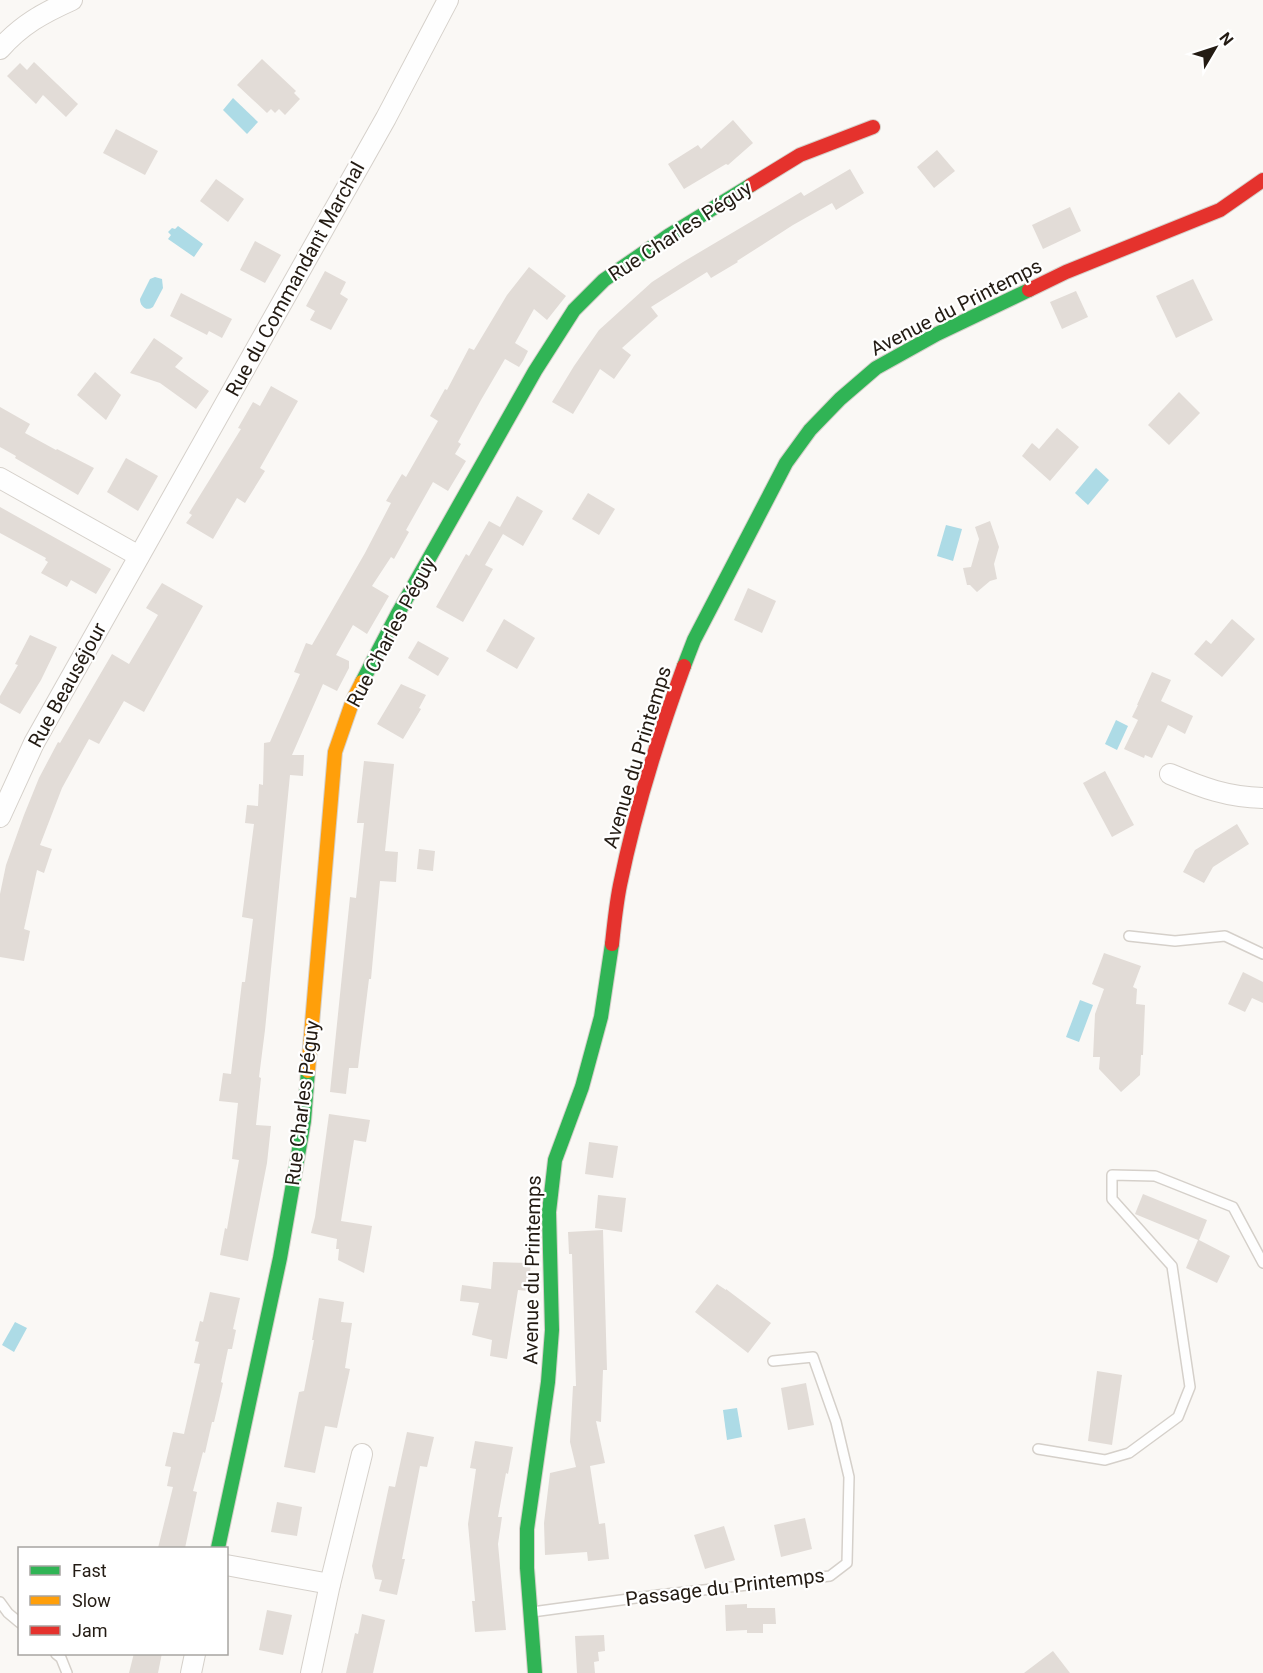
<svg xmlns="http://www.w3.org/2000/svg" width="1263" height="1673" font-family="Roboto,sans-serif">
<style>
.water{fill:#addbe6}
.building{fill:#e2dcd7}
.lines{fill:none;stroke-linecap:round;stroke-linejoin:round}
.lane-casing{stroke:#d5d0ca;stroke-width:12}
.street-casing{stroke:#d5d0ca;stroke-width:22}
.fast-casing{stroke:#d5d0ca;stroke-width:16}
.slow-casing{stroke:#d5d0ca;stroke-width:16}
.jam-casing{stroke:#d5d0ca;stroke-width:16}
.lane{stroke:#fefefe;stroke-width:9}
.street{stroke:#fefefe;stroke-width:20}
.fast{stroke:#30b455;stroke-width:14}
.slow{stroke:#ff9f0a;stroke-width:14}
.jam{stroke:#e5322d;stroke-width:14}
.labels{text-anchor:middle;stroke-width:4.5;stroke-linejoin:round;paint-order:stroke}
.street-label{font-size:20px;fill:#231b13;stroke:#fff}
</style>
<rect width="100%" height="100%" fill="#faf8f5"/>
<g class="water">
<path d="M233,98L258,122L247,134L223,110Z"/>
<path d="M178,226L203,244L194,257L168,239L171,235L168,232L172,228L175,229Z"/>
<path d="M155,277L162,279L163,288L153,307C146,312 140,306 140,299L150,279Z"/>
<path d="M1096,468L1109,480L1088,505L1075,493Z"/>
<path d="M946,525L962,529L953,561L937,556Z"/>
<path d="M1116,720L1128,726L1117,750L1105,744Z"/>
<path d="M1080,1000L1093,1005L1079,1042L1066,1037Z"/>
<path d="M15,1322L27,1328L14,1352L2,1345Z"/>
<path d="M737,1408L742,1437L727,1440L723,1410Z"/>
</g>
<g class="building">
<path d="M262,59L296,91L294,93L300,99L285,115L279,109L275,113L271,109L267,113L237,85Z"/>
<path d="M34,62L78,104L66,117L43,95L36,104L7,76L20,63L27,70Z"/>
<path d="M733,120L753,143L728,165L726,164L684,189L668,164L698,145L701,149Z"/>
<path d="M116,129L158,151L145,175L103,153Z"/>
<path d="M937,150L955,171L934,188L917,167Z"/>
<path d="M850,169L864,193L836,210L832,203L793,225L737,261L738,262L711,278L707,272L651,307L658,316L622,348L631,355L614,379L600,369L573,414L552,402L574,366L599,330L652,282L683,262L801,192L804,196Z"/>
<path d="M216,179L244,199L228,222L200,201Z"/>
<path d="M1070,207L1081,231L1043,249L1032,225Z"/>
<path d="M255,241L281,255L265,283L240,270Z"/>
<path d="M529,267L566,296L547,320L534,309L515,343L528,351L523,361L519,367L505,359L481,400L458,442L461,444L455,454L466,461L448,491L433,482L406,530L409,532L394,559L391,557L372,586L389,596L367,634L353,625L336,655L349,661V668L337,691L323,684L292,755H304L303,776L290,775L265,1030L259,1077L261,1078L256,1125L271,1126L267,1163L248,1261L220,1255L225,1228L227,1229L239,1160L232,1159L238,1103L219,1101L223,1073L231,1074L242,982H245L253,919L242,917L254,824L245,823L247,805L258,806L259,784L263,785L264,743L270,742L300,674L294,672L306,643L312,645L365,553L391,503L386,501L402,474L406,477L438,421L430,416L445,389L447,390L469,348L474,350L507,295Z"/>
<path d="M325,271L346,282L340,294L348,299L331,330L310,320L315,311L306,306Z"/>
<path d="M1193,279L1213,320L1176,338L1156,296Z"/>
<path d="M1076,291L1088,317L1062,329L1050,302Z"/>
<path d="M181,293L232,319L222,338L209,331L207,335L170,316Z"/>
<path d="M154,338L183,358L175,367L209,391L196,409L160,383L130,373Z"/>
<path d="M95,372L121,395L106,420L77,395Z"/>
<path d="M271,386L298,401L260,468L265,471L245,503L237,498L213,539L186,523L192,515L189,513L241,429L238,428L253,402L260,406Z"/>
<path d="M1179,392L1200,413L1169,445L1148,425Z"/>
<path d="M0,407L30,424L25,433L56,450L57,449L94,468L78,495L15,458L16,456L0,447Z"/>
<path d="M1057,428L1079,447L1050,481L1022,456L1032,443L1039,449Z"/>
<path d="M126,458L158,476L138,511L107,492Z"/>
<path d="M588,493L615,509L599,535L572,519Z"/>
<path d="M517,496L543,511L523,546L503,534L485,565L493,569L463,622L436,607L466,554L469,556L489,521L500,527Z"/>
<path d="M0,507L111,569L96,594L71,580L67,587L41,573L48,562L45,560L46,558L0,533Z"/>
<path d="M990,521L999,547L994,564L997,579L990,581L977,592L970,585H967L963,568L971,567L979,539L975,527Z"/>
<path d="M162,583L203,606L144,712L124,701L99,744L89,739L62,788L40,845L52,849L44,873L37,870L24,929L30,931L24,961L0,957V894L6,865L24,815L39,778L58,742L60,743L112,654L129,664L158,615L146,608Z"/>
<path d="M748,588L776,601L762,633L734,620Z"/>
<path d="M504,619L535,638L517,669L486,651Z"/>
<path d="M1232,619L1255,639L1222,677L1194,654L1206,640L1211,644Z"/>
<path d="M30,635L57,647L41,680L20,714L0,703V696L18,665L15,664Z"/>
<path d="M418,641L449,658L438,676L408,658Z"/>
<path d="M1152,672L1171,680L1161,701L1193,716L1185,734L1168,725L1152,758L1145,755L1144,758L1124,749L1138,720L1132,717L1138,705H1137Z"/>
<path d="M401,684L426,695L419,708L421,709L403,739L377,724Z"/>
<path d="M364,761L394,764L385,851L398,852L396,882L380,881L371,979H369L358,1068H349L346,1094L330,1092L350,897L356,898L364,823H357Z"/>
<path d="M1105,771L1134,825L1112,837L1083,783Z"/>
<path d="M1237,824L1249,844L1213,867L1204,883L1183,872L1195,850Z"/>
<path d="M419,849L435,851L433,871L417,869Z"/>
<path d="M1104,953L1141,966L1133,987L1137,989L1136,1004L1145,1005L1143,1055H1141L1140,1075L1121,1092L1099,1069L1100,1057H1093L1095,1014L1104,989L1092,984Z"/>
<path d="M1243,972L1263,982V1003L1252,998L1245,1012L1228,1004Z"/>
<path d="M329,1114L370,1120L366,1142L354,1140L341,1221L372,1226L364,1273L338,1260L339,1249H336L337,1239L311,1233L315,1217Z"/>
<path d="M589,1142L618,1146L613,1178L585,1174Z"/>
<path d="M1143,1194L1207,1220L1199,1240L1230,1256L1217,1283L1186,1268L1198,1240L1135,1214Z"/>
<path d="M598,1195L626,1198L622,1232L595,1228Z"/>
<path d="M603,1230L607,1370H603L601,1422L596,1421L605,1463L590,1466L599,1524L605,1523L609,1559L588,1561L587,1552L545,1555L544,1523L550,1473L576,1467L570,1442L573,1386H576L572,1254H569L568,1232Z"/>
<path d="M493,1262L531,1263L528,1291L518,1290L507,1359L490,1356L492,1340L472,1335L479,1303L460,1301L462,1285L491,1289Z"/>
<path d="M717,1284L726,1290V1289L771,1323L748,1353L695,1312Z"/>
<path d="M210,1292L240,1298L233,1329L236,1330L232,1349H228L221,1382L223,1383L214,1422H212L205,1453L203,1452L193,1491L197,1492L185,1548H158L173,1487L167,1486L171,1467L165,1466L173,1432L184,1434L200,1364L194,1363L199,1342L195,1341L200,1321L203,1322Z"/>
<path d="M319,1298L344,1302L341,1322L352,1323L345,1368L350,1369L337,1428L325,1426L315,1473L284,1467L299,1392L304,1391L314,1340H312Z"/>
<path d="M1097,1371L1122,1375L1112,1445L1088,1441Z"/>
<path d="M806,1383L814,1425L788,1430L781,1388Z"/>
<path d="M407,1432L434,1437L427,1467L420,1466L402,1559H405L397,1595L379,1591L382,1580L375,1579L372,1566L389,1486L395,1487Z"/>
<path d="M475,1441L513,1447L508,1474L506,1473L498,1517H502L498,1544L506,1630L475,1632L472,1601H475L468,1524L476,1469L470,1468Z"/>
<path d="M277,1502L302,1507L297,1536L271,1532Z"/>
<path d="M805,1518L812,1549L781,1557L774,1525Z"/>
<path d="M724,1526L735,1560L705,1569L694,1535Z"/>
<path d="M747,1604V1608H775L776,1624H763V1633H747V1630L726,1631L725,1605Z"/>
<path d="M267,1610L292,1615L283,1655L259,1650Z"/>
<path d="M362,1614L385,1620L373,1673H346L355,1633L358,1634Z"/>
<path d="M604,1635L605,1651L598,1652L599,1661L594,1662L595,1673H577L575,1636Z"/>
<path d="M1053,1651L1070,1673H1024Z"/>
<path d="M134,1653H162L158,1673H129Z"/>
</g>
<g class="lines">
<defs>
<g id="lane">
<path d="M1129,936L1175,941L1225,936L1263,954"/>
<path d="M1038,1449L1105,1460L1129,1453L1178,1417L1190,1387L1172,1266L1112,1199V1175L1155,1176L1233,1207L1263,1263"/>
<path d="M0,1602L8,1613L20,1623"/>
<path d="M532,1612L658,1595L830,1576L847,1563L849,1477L836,1422L813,1357L773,1361"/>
<path d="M56,1654L61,1658L67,1673"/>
</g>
<g id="street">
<path d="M0,49C21,25 43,13 72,0"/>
<path d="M0,478L139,556"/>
<path d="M1170,774C1203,788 1227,797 1263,798"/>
<path d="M0,817L34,743L386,118L448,0"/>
<path d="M226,1565L330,1584"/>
<path d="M191,1673L195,1654"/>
<path d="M311,1673L330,1584L362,1454"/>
</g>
<g id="fast">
<path d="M684,666L694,640L786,463L810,430L840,399L876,368L937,334L1029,290"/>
<path d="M362,682L397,615L535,371L574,310L604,280L668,236L751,185"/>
<path d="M218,1548L280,1258L304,1121L308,1071"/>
<path d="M535,1673L527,1568V1529L548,1382L552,1330L549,1212L555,1160L582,1087L601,1017L612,944"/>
</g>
<path id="slow" d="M308,1071L335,752L353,700L362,682"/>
<g id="jam">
<path d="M751,185L800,155L873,127"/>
<path d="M1029,290L1066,272L1220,210L1263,180"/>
<path d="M612,944C614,925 616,905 620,885C635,811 658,737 684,666"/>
</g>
</defs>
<use href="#lane" class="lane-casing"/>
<use href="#street" class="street-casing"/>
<use href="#fast" class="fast-casing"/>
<use href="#slow" class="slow-casing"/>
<use href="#jam" class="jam-casing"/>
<use href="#lane" class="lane"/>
<use href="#street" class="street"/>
<use href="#fast" class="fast"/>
<use href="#slow" class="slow"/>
<use href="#jam" class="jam"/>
</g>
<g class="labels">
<g class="street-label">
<text transform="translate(680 231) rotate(-33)" y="7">Rue Charles Péguy</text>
<text transform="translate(295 279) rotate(-61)" y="7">Rue du Commandant Marchal</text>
<text transform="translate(956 307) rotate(-27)" y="7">Avenue du Printemps</text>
<text transform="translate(391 632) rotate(-62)" y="7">Rue Charles Péguy</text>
<text transform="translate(67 685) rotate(-61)" y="7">Rue Beauséjour</text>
<text transform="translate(637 757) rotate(-73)" y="7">Avenue du Printemps</text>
<text transform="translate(302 1103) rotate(-83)" y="7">Rue Charles Péguy</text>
<text transform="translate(532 1270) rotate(-89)" y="7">Avenue du Printemps</text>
<text transform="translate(725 1587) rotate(-7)" y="7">Passage du Printemps</text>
</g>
</g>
<rect x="18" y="1547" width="210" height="108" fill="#ffffff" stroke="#a7a4a1" stroke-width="1.5"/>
<rect x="30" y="1566" width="30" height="9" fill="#30b455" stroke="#a7a4a1" stroke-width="1.5"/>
<text x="72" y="1577" font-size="18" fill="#231b13">Fast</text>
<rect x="30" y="1596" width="30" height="9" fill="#ff9f0a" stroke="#a7a4a1" stroke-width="1.5"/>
<text x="72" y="1607" font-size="18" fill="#231b13">Slow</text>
<rect x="30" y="1626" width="30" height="9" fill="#e5322d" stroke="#a7a4a1" stroke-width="1.5"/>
<text x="72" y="1637" font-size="18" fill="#231b13">Jam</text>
<g transform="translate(1215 48) rotate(51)" stroke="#ffffff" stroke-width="4.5" paint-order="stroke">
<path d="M0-4.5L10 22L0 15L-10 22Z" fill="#231b13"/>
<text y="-9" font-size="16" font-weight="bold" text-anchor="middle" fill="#231b13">N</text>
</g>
</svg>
